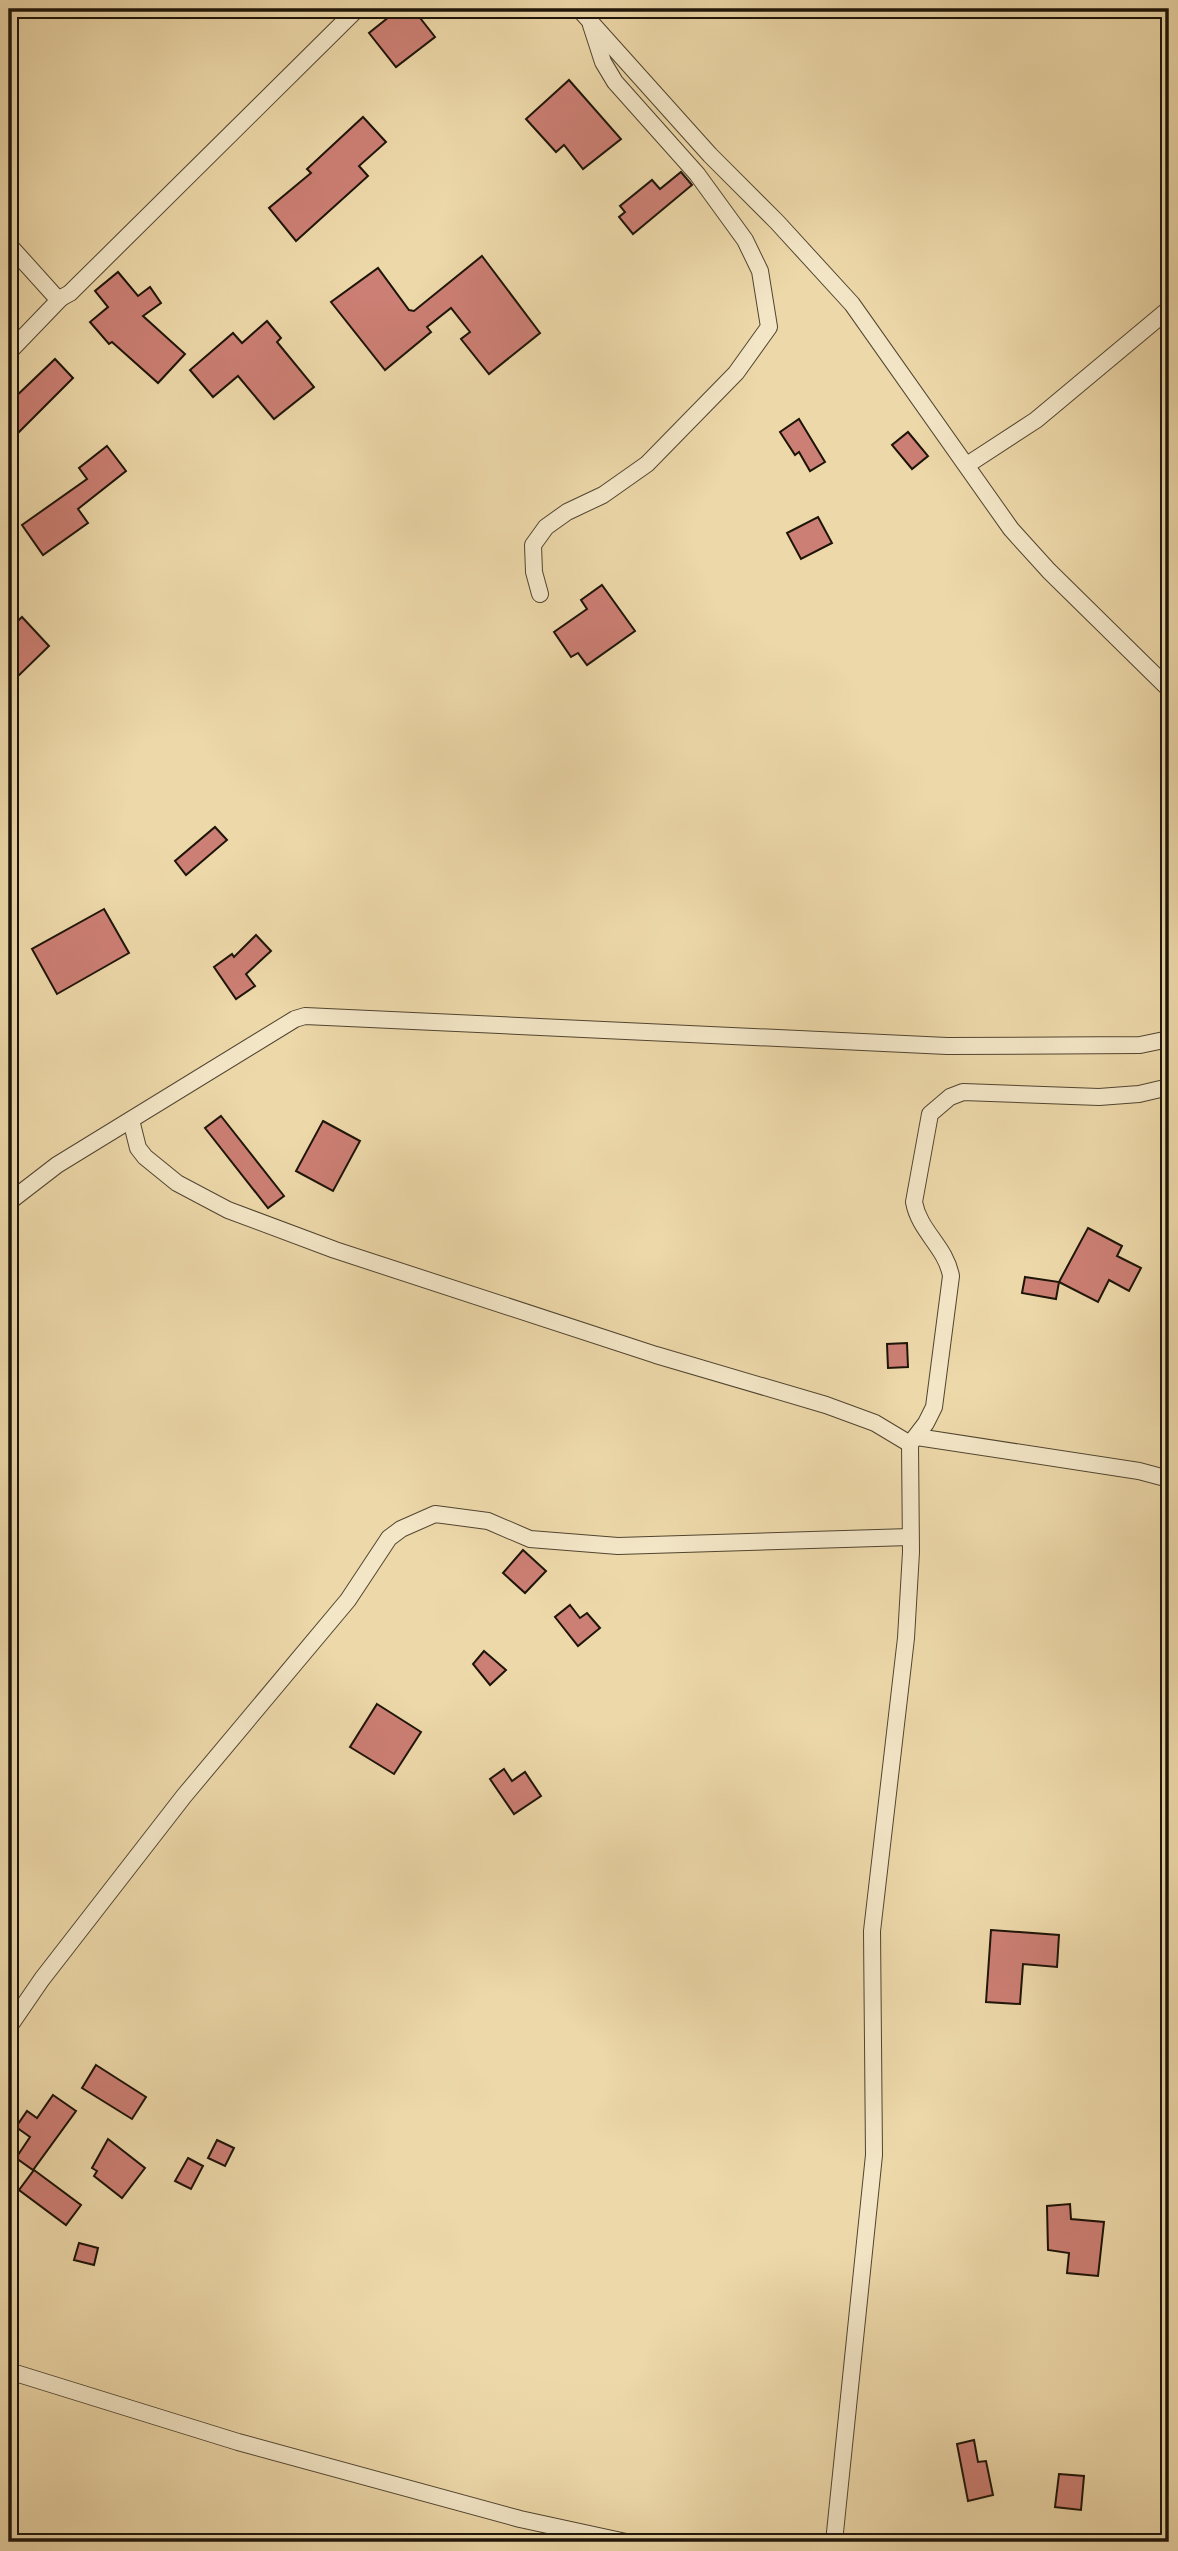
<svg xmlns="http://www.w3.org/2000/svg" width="1178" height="2551" font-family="'Libre Bodoni',serif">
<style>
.building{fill:#cc7f74;stroke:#1d1408;stroke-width:2}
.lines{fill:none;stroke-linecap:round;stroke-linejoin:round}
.street-casing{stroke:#514530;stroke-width:18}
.street{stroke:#f3e6c7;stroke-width:16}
</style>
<rect width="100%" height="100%" fill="#edd8a9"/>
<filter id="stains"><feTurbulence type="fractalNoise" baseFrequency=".00286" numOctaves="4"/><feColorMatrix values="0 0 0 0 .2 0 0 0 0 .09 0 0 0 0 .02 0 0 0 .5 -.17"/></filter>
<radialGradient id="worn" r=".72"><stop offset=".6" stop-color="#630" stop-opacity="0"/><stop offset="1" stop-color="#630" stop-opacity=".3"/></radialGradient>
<g class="building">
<path d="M399,9H413L435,37L396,67L369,33Z"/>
<path d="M569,80L621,139L583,169L564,145L556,152L526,119Z"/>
<path d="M363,117L386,142L359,166L368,176L296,241L269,208L311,173L307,169Z"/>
<path d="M681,172L692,185L633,234L619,217L625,212L620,206L652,180L660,189Z"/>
<path d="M482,256L540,333L489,374L461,339L470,332L451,308L427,327L431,332L385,370L331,302L378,268L409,310L414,311Z"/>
<path d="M118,272L138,296L150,287L161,303L143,316L185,354L158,383L112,342L109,344L90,322L108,307L95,291Z"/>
<path d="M267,321L281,338L277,342L314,387L274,419L238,376L213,397L190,370L233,333L242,343Z"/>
<path d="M55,359L73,378L9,442V403Z"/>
<path d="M799,419L825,462L810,471L799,452L795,455L780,432Z"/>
<path d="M908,432L928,456L912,469L892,445Z"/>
<path d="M107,446L126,471L78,509L88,523L43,555L22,525L87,479L79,468Z"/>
<path d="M818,517L832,543L801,559L787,533Z"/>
<path d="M602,585L635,631L587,665L578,653L571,657L554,632L587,609L581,600Z"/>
<path d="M22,617L49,646L9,685V629Z"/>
<path d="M215,827L227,840L186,875L175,861Z"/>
<path d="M104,909L129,953L57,994L32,949Z"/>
<path d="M256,935L271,951L246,974L255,986L236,999L214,967L232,954L234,957Z"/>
<path d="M221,1116L284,1196L268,1208L205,1128Z"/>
<path d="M323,1121L360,1141L333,1191L296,1171Z"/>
<path d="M1088,1228L1122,1246L1117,1256L1141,1268L1129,1291L1109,1280L1098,1302L1059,1282Z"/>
<path d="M1025,1277L1059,1282L1056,1299L1022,1293Z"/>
<path d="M907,1343L908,1367L888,1368L887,1344Z"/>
<path d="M523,1550L546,1571L525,1593L503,1573Z"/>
<path d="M570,1605L580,1618L587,1613L600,1628L578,1646L555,1617Z"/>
<path d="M484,1651L506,1670L490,1685L473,1664Z"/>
<path d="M377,1704L421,1732L394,1774L350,1747Z"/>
<path d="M504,1769L512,1781L525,1772L541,1796L514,1814L490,1779Z"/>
<path d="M991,1930L1059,1935L1057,1967L1023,1964L1020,2004L986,2002Z"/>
<path d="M96,2065L146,2097L132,2119L82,2088Z"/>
<path d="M53,2095L76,2111L33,2170L16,2158L30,2137L16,2127L27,2111L37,2118Z"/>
<path d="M108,2139L145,2168L122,2198L94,2176L97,2171L92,2168Z"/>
<path d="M217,2140L234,2148L225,2166L208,2158Z"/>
<path d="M188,2158L203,2166L191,2189L175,2181Z"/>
<path d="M34,2170L81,2205L66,2225L19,2190Z"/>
<path d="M1070,2204L1071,2219L1104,2222L1098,2276L1067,2273L1069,2253L1048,2250L1047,2206Z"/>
<path d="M79,2243L98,2248L94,2265L74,2260Z"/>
<path d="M974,2440L978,2462L986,2461L993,2495L968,2501L957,2444Z"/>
<path d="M1059,2474L1084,2476L1081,2510L1055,2507Z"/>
</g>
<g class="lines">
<defs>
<g id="street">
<path d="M579,9L710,155L777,222L852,304L1011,529L1049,571L1169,689"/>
<path d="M9,245L55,296L61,298L70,293L357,9"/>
<path d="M9,352L61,298"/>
<path d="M967,465L1036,420L1169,309"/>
<path d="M540,594L534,572L533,545L546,527L567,512L603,495L647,464L736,373L769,327L760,271L745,240L697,174L615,82L603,62L591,25"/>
<path d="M131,1120L138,1148L145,1157L177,1183L228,1210L335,1250L656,1355L826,1405L875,1423L910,1444"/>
<path d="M9,1166L11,1200"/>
<path d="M9,1202L57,1165L295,1019L305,1016L947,1046L1140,1045L1169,1039"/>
<path d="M917,1437L1139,1471L1169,1479"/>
<path d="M9,2027L42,1979L184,1796L348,1600L389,1538L401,1529L435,1514L488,1521L530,1539L618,1546L910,1537"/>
<path d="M9,2371L238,2442L520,2519L626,2542"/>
<path d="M834,2542L874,2155L872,1931L906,1638L911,1552L910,1444L926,1423L934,1407L951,1276C946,1247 919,1231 914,1202L930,1114L950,1097L963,1092L1099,1097L1139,1094L1169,1087"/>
</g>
</defs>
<use href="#street" class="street-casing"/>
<use href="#street" class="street"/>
</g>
<rect width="1178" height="2551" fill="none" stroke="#edd8a9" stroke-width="35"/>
<rect x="10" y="10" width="1157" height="2530" fill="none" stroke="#1d1408" stroke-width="3.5"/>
<rect x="18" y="18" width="1143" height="2516" fill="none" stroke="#1d1408" stroke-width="2"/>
<rect width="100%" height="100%" filter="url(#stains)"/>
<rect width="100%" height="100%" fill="url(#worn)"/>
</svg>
